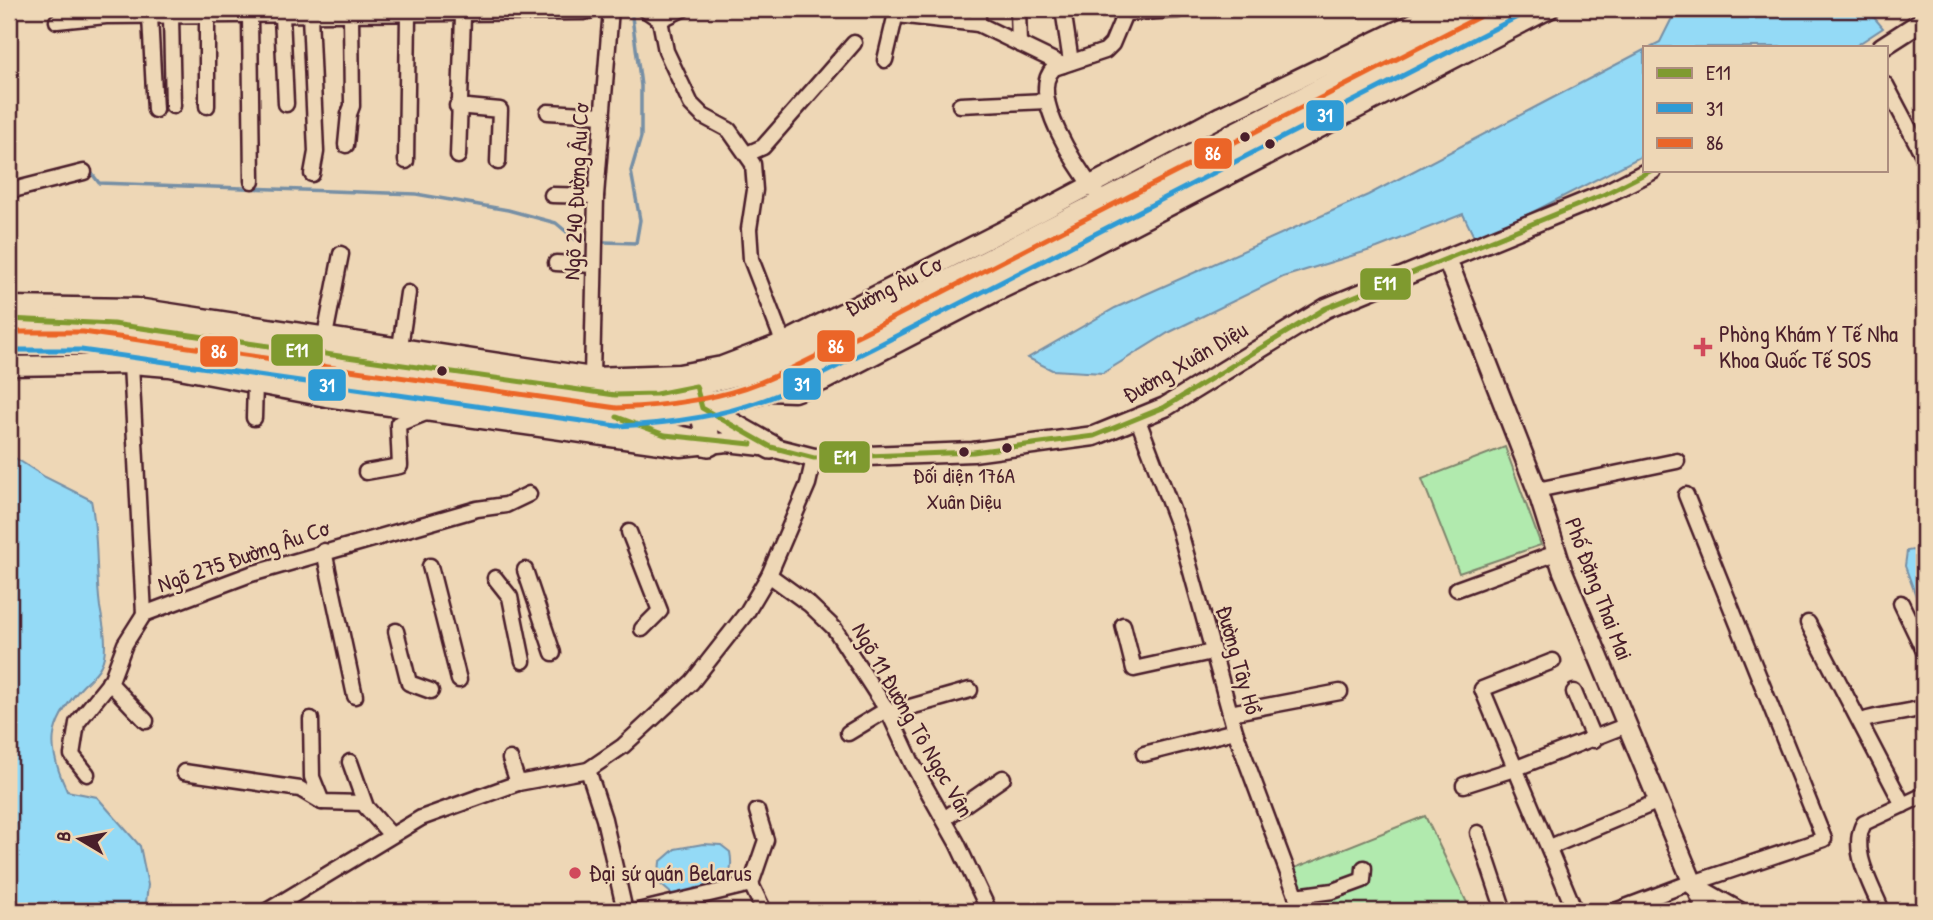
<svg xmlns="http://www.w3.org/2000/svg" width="1933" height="920" font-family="'Patrick Hand',sans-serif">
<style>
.green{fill:#b1eaae;stroke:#7e846c;stroke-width:2}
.water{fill:#94daf6;stroke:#768fa5;stroke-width:2}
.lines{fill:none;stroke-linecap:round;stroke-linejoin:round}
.stream{stroke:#768fa5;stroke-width:3.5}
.minor-casing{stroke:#4a1f2b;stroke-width:19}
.tertiary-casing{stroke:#4a1f2b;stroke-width:23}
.primary-casing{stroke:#4a1f2b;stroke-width:28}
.minor{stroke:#eed7b6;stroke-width:14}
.tertiary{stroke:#eed7b6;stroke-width:18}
.primary{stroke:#eed7b6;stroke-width:23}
.bus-1-casing{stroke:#eed7b6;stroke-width:10}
.bus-2-casing{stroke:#eed7b6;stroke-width:10}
.bus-3-casing{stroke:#eed7b6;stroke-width:10}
.bus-1{stroke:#7f9a2f;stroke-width:5}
.bus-2{stroke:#2e9bd5;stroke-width:5}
.bus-3{stroke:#eb6528;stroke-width:5}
.bus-dot{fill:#4a1f2b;stroke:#eed7b6;stroke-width:2.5}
.poi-dot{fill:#d1495b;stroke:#eed7b6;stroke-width:2.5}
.labels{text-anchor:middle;stroke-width:5;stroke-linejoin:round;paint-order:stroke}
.bus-label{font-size:21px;fill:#4a1f2b;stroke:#eed7b6}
.street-label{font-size:23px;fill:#4a1f2b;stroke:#eed7b6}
.poi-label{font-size:23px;fill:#4a1f2b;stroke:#eed7b6;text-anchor:start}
.line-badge{stroke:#eed7b6;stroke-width:2.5}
.badge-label{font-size:19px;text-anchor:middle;font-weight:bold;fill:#fff}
</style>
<rect width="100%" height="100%" fill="#eed7b6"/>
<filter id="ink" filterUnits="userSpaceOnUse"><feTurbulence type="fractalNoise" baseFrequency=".0143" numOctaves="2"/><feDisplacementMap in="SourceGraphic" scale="14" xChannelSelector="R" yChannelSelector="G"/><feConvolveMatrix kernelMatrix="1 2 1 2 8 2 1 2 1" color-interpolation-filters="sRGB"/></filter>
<g filter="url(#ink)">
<g class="green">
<path d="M1505,447L1541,545L1459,573L1422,479Z"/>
<path d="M1425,816L1471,911H1308L1292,869Z"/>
</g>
<g class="water">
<path d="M1687,9H1867L1883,28L1854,47H1650L1660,42L1671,20Z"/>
<path d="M1644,50V155L1476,241L1463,214L1377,248L1283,277L1168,333L1103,373L1052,370L1028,358L1115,308L1368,195Z"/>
<path d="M9,454L45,477L91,500C99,539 95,570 100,607C103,623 109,650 101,665C97,674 86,682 80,689C47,726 47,748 67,791L97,797L140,846L148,885L145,911H9Z"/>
<path d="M1913,550L1924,565V618L1905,566L1907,551Z"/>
<path d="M703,844L721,845L730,852C738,892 703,890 673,895L658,882L660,862L675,849Z"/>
</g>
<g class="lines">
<g class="stream">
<path d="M90,171L99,183L416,194L508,210L556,223L575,239L584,240"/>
<path d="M604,242L636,243L640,220L631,171L641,137V86L632,17"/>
</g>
<defs>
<g id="minor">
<path d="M644,9L660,20L666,51L691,104L703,116L729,130L753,164L755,190L749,229L751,259L787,352"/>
<path d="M1018,9L1019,44"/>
<path d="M1063,9L1071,62"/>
<path d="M310,15L316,152L312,174"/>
<path d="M897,15L978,24L1063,65"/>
<path d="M207,16V106"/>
<path d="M250,16L252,181"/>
<path d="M282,16L286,104"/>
<path d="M150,17L155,110"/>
<path d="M171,17L173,106"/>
<path d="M660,20L683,9"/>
<path d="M57,21L106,16L584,12L597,9"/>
<path d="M978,24V9"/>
<path d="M885,60L897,9"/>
<path d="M1886,85L1924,157"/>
<path d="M960,105L1047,101"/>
<path d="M457,106L500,110L498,162"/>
<path d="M548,112L603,115"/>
<path d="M346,145L349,114L352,106L351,16"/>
<path d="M747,154L763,147L854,43"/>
<path d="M458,156L463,16"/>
<path d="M406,161L408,15"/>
<path d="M9,191L84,172"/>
<path d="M1097,194C1079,170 1026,94 1054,68L1105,51L1112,44L1125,13L1178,10"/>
<path d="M552,195L596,196"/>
<path d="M556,263L593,265"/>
<path d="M325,336L341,254"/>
<path d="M400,347L408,293"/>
<path d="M131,364L144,614"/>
<path d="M592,377L596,196L611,9"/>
<path d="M254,418L255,383"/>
<path d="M1138,420L1179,528L1235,731L1302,911"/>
<path d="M366,472L400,466L398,424L431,411"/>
<path d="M1537,490L1677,461"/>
<path d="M1686,495L1824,839L1693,883"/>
<path d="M629,532L660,611L642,629"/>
<path d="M324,551L355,696"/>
<path d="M430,566L459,680"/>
<path d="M525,570L553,653"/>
<path d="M769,575L809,604L834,628L889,713L912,763L957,843L989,911"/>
<path d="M495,578L510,597L523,661"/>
<path d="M1457,589L1556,553"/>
<path d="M1901,603L1924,651"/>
<path d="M144,614L251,574L477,509L506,505L529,494"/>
<path d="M1808,623L1903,805"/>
<path d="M1123,625L1134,669L1212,652"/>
<path d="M396,631L409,683L431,691"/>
<path d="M1553,661L1482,689L1575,911"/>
<path d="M109,682L146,721"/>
<path d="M1574,692L1594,740"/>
<path d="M889,713L970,690"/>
<path d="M1230,713L1340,692"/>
<path d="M311,719L312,777L322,802"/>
<path d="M1862,721C1883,713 1902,715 1924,707"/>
<path d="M848,733L886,710"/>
<path d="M1144,754L1235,731"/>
<path d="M510,759L518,783"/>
<path d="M350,762L366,807L391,835"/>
<path d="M588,770L604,819L625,911"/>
<path d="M184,772L300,789L322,802L364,803"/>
<path d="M87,774L72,755L77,723L111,681L125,644L144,614"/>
<path d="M1464,785L1514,769L1627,725"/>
<path d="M944,819L1003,778"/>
<path d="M1478,833L1504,911"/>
<path d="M1550,847L1659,801"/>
<path d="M751,884L764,911"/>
<path d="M1694,886L1704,911"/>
<path d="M1296,896L1333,891L1363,880L1364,868"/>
<path d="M267,911L421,818L518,783L588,770L623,746L692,682L747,612L769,575L808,484L814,458"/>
<path d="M638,911L751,884L766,840L757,811"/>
<path d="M1615,911L1692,882"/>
<path d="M1882,911C1872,886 1849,849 1864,823L1924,795"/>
</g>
<g id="tertiary">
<path d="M1882,47L1924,20"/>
<path d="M1447,259L1537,490L1562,569L1694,886L1738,911"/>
<path d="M9,306L137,308L592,377L679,374L722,366L785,342L1040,212L1221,116L1442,9"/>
<path d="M9,366L131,364L169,367L326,397L681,447L727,442L771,447L814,458L973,452L1094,436L1165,407L1326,308L1605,194L1652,170"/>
<path d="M766,391L794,392L823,381L997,291L1086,249L1549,9"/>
</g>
<g id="primary">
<path d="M9,319L113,324L615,395L656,394L789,360L968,272L1478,9"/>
<path d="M9,341H82L617,417L655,415L734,400L763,391L867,341L1513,9"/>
<path d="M702,408L771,447"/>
<path d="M619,418L637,429L709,444L699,396"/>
</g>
</defs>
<use href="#minor" class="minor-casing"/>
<use href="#tertiary" class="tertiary-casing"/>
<use href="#primary" class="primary-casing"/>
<use href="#minor" class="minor"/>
<use href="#tertiary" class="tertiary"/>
<use href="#primary" class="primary"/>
<defs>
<g id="bus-1">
<path d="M9,319L113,324L615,395L656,394L696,386L702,408L771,447L814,458L973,452L1094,436L1165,407L1326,308L1605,194L1652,170"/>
<path d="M617,417L665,435L751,444"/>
</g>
<path id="bus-2" d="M9,350H81L617,426C666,424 718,417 764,400C801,387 836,366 871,349L1517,17"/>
<path id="bus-3" d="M9,332H83L617,408C664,406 717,400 761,382C796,368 829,349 863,333L1494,9"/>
</defs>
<use href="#bus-1" class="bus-1-casing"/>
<use href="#bus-2" class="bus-2-casing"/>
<use href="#bus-3" class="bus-3-casing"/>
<use href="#bus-1" class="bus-1"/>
<use href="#bus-2" class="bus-2"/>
<use href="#bus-3" class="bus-3"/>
</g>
</g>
<g class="bus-dot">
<circle cx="1245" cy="137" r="6"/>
<circle cx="1270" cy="144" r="6"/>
<circle cx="442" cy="371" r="6"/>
<circle cx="1007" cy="448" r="6"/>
<circle cx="964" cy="452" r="6"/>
</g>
<g class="poi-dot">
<path d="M1699.5 336.5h7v7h7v7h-7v7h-7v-7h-7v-7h7z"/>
<circle cx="575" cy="873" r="7"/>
</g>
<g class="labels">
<g class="bus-label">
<text x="964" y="483">Đối diện 176A<tspan x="964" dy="26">Xuân Diệu</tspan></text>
</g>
<g class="street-label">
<text transform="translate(576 192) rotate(-87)" y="8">Ngõ 240 Đường Âu Cơ</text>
<text transform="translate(893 286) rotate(-27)" y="8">Đường Âu Cơ</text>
<text transform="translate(1185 362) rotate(-30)" y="8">Đường Xuân Diệu</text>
<text transform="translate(243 556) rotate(-19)" y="8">Ngõ 275 Đường Âu Cơ</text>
<text transform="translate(1599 589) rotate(69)" y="8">Phố Đặng Thai Mai</text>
<text transform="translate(1239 660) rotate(74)" y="8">Đường Tây Hồ</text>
<text transform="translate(913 720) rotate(60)" y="8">Ngõ 11 Đường Tô Ngọc Vân</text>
</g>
<g class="poi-label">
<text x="1719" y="342">Phòng Khám Y Tế Nha<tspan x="1719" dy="26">Khoa Quốc Tế SOS</tspan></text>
<text x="589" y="881">Đại sứ quán Belarus</text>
</g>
</g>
<g class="line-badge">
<rect x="1305" y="99" width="40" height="33" rx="7" fill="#2e9bd5"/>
<rect x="1193" y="137" width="40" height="33" rx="7" fill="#eb6528"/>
<rect x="1359" y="267" width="53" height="34" rx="7" fill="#7f9a2f"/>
<rect x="816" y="329" width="40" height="34" rx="7" fill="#eb6528"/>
<rect x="270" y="333" width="54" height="34" rx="7" fill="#7f9a2f"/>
<rect x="199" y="335" width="40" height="33" rx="7" fill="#eb6528"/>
<rect x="782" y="367" width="40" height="34" rx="7" fill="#2e9bd5"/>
<rect x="307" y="368" width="40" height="34" rx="7" fill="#2e9bd5"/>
<rect x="818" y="440" width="53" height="34" rx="7" fill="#7f9a2f"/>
</g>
<g class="badge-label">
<text x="1325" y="122">31</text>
<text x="1213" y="160">86</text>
<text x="1385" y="290">E11</text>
<text x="836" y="353">86</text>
<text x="297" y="357">E11</text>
<text x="219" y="358">86</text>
<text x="802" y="391">31</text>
<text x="327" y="392">31</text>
<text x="845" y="464">E11</text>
</g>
<rect width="1933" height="920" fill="none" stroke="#eed7b6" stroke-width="35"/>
<rect x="18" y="18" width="1898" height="885" fill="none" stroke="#4a1f2b" stroke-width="2.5" filter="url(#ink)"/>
<rect x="1643" y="46" width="245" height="126" fill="#eed7b6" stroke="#ac8d7e" stroke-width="2"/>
<rect x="1657" y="68" width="35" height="10" fill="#7f9a2f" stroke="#ac8d7e" stroke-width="2"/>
<text x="1706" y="80" font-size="21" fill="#4a1f2b">E11</text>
<rect x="1657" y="103" width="35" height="10" fill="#2e9bd5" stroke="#ac8d7e" stroke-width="2"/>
<text x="1706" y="116" font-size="21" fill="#4a1f2b">31</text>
<rect x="1657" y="138" width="35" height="10" fill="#eb6528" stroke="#ac8d7e" stroke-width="2"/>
<text x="1706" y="150" font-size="21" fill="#4a1f2b">86</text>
<g transform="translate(80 839) rotate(280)" stroke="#eed7b6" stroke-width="5" paint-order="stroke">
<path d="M0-5L12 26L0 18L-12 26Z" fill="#4a1f2b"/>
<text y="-10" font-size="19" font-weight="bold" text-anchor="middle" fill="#4a1f2b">B</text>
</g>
</svg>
